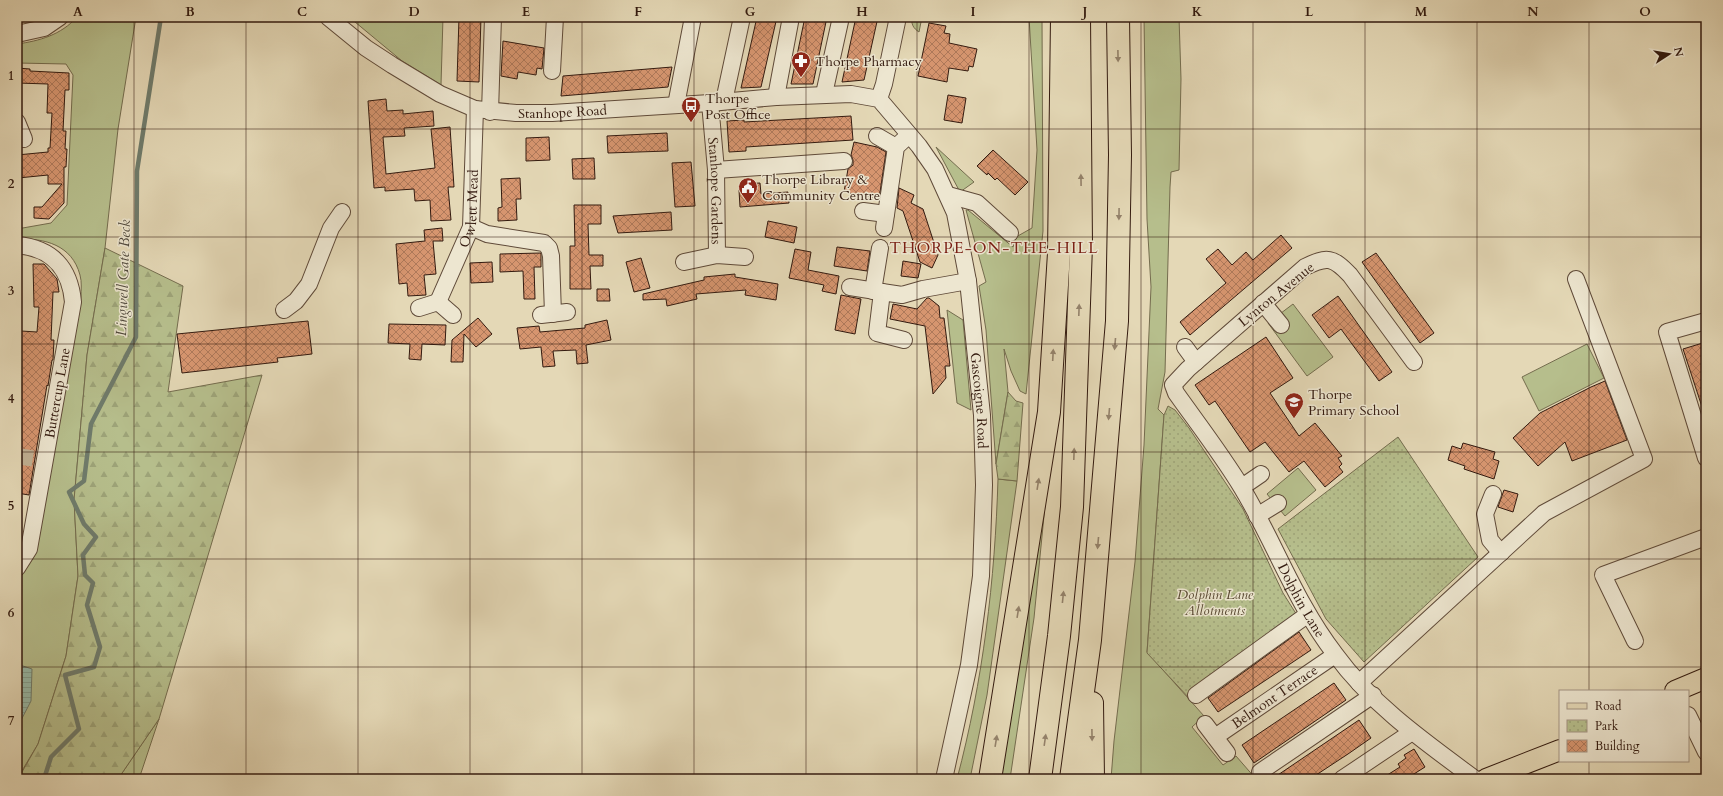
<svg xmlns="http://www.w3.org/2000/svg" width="1723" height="796" font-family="Cardo,serif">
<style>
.grass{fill:#b6be8c;stroke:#746c4e}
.forest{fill:url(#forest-firs);stroke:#746c4e}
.park{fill:url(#park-dots);stroke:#746c4e}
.water{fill:url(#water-rules);stroke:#6f7b6b}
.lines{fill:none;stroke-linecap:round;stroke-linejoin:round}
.stream{stroke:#6f7b6b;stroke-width:4.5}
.building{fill:url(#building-cross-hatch);stroke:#331a0f}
.minor-tunnel{stroke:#c1b295;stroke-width:16;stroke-dasharray:16 8;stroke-linecap:butt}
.minor-casing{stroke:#5f4a39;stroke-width:18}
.major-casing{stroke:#331a0f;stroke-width:22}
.highway-casing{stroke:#331a0f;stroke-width:24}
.minor{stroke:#ede6d0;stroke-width:16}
.major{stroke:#e4d8b6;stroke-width:20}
.highway{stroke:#e4d8b6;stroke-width:22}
.oneway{fill:#94826b}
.grid{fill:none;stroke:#331a0f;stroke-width:1;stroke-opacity:0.55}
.labels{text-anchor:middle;stroke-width:3;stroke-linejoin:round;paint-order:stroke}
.poi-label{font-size:14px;fill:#331a0f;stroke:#ede6d0;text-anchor:start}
.street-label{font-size:14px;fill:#331a0f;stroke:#ede6d0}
.park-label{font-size:14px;font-style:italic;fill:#5a4b34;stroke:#ede6d0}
.water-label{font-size:15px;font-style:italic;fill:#514a3d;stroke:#ede6d0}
.quarter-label{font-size:16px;letter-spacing:1px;fill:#7a1f14;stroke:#ede6d0}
.neatline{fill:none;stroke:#331a0f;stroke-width:1.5}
.grid-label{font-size:13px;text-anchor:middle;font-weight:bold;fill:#331a0f}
</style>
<defs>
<pattern id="forest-firs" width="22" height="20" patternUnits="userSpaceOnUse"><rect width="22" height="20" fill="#b6be8c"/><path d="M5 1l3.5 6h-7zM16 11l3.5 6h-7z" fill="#9da378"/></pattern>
<pattern id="park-dots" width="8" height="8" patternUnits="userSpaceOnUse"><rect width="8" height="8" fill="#b6be8c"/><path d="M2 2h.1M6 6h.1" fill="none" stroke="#9da378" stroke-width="1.8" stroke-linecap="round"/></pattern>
<pattern id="water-rules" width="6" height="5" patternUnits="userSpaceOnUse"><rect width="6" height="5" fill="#97bba9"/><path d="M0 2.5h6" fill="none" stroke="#83a090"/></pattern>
<pattern id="building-cross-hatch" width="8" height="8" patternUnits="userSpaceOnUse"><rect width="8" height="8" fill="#d6956f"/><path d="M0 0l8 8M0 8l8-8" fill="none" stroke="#ae795a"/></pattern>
</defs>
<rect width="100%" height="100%" fill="#e4d8b6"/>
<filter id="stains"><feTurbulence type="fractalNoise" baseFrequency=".005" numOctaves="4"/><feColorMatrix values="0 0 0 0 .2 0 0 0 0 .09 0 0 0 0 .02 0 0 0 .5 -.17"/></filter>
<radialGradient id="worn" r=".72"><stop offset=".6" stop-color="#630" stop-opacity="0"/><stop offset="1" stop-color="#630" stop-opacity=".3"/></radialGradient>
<g class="grass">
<path d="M77,17H136L118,129L105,248L87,355L74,500L78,576L66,656L38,744L17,779V576L28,566L36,553L81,297C81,290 82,282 80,275C72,245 45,238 17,239V229L51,223L67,205L73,75L66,64L17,63V44C39,41 61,35 77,17Z"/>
<path d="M349,17H443L441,85L402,61Z"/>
<path d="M912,17H922L919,32C913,28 911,24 912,17Z"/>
<path d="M1029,17H1042L1043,231L1026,394L1020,391L1011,371L1004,349L1008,392L996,464L986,330L979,286L986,282L966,210H968L1013,247L1016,237L1032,228L1037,150Z"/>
<path d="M1144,17H1179L1181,79L1179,170L1171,172L1170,187L1165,372L1158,409L1164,415L1147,652L1204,716L1192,727L1223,765L1236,756L1256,779H1111L1114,741L1135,562L1144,445L1151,287L1147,219Z"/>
<path d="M936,147L974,182L960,192Z"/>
<path d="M1293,304L1333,357L1307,376L1268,323Z"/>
<path d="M947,310L963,320L971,410L957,403Z"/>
<path d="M1587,344L1604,378L1539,411L1522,377Z"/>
<path d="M1298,468L1316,490L1285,516L1267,494Z"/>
<path d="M998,479L1017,481L987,695L970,779H957C983,681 995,580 998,479Z"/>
<path d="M1047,485L1034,618L1010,779H1001Z"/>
<path d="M159,719L139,779H118Z"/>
</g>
<g class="forest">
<path d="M105,248L183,286L168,392L262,375L159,719L118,779H18L38,744L66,656L78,576L74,500L87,355Z"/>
<path d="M1008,392L1016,401L1023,403L1017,481L998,479L996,464Z"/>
</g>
<g class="park">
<path d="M1168,406L1175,410L1189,428L1243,509L1283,593L1300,620L1190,699L1147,653L1164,415Z"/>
<path d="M1398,437L1478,557L1364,662L1326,619L1278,529Z"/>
</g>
<path class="water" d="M17,664L32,669L31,701L17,728Z"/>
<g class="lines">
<path class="stream" d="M44,779L51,757L79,729L65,675L94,667L100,647L87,605L93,583L85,575L83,555L96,537L84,524L69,492L84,481L91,424L136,337L137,171L161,17"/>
</g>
<g class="building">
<path d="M459,17H481L479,82L457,81Z"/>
<path d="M757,17H777L761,87L741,88Z"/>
<path d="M805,17H827L813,84H791Z"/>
<path d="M856,17H878L864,80L842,82Z"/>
<path d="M929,23L946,26L944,33L950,34L949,43L977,49L973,67L969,66L968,71L949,68L947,82L918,76Z"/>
<path d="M503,41L544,48L542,69L537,68L536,75L518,72L517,79L501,76Z"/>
<path d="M672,67L668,87L561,96L563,76Z"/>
<path d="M17,68L30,69V71L69,73V90H65L63,131H66L65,149H67L66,167H64V203L49,219L34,218V207H42L62,184H48V175L18,178L17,168V155L48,152V148H50L52,113H47L48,84L17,83Z"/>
<path d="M948,95L966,98L962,123L944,120Z"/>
<path d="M386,99L387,111L403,110V114L433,111L434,126L404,128L405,136L383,137L386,174L435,168L431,129L450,127L454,187H448L451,220L431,221L430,200L415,201L414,189L385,191V187L374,188L368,101Z"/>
<path d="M851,116L853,140L746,147V151L729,152L727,121L744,120V122Z"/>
<path d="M667,133L668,151L608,153L607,136Z"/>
<path d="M549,137L550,160L526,161V138Z"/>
<path d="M854,142L877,147L886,152L879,199L844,192L848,169L853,165V160L851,155Z"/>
<path d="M993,150L1028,182L1015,195L997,178L995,180L988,173L987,175L977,166Z"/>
<path d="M594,158L595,179H573L572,159Z"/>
<path d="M691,162L695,206L675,207L672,163Z"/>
<path d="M520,178L521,199H516L517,220L498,221V208L502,207L501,179Z"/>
<path d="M760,183L761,194L788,192L789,203L740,207L739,190H744L743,184Z"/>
<path d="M899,188L914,195L911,203L923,209L938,255L932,268L920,262L903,211L897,208Z"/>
<path d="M574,205H601V224H588L589,255H603V266H590L591,289H570V246H575Z"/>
<path d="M671,212L672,230L618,233L613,216Z"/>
<path d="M768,221L797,227L794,243L765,237Z"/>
<path d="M442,228L443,241H433L436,274L424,275L426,295L408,296L407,283L399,284L396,244L425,241L424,230Z"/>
<path d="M1281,235L1292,248L1190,335L1180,322L1226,283L1206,259L1218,249L1232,265L1246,252L1253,260Z"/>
<path d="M837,247L870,251L867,271L834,266Z"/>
<path d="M795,249L811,252L808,270L839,276L836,294L822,291L824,285L789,278Z"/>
<path d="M541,253V267H534L535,299H524L523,271L500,272V254Z"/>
<path d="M1376,253L1434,333L1420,343L1362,262Z"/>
<path d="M641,258L650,288L634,292L626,262Z"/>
<path d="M903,261L921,264L918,278L901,276Z"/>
<path d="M492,262L493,282L471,283L470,263Z"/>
<path d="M33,264H44L57,279L59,292H53L51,340H54L53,360H52L48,386L47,385L29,495L17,493V451L22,417L17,416V359H20L21,331L37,332L39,307H34Z"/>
<path d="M735,274V277L778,284L776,300L745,295L746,290L696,294L697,299L667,306L666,299L643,300V294L704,280V277Z"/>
<path d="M597,289H609L610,301H597Z"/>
<path d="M841,295L861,299L855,334L835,330Z"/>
<path d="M1338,296L1392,372L1379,381L1341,329L1329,338L1312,315Z"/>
<path d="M927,298H929L939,306L940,318H944L950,366H945L946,378L933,394L925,326L890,319L893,304L917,309Z"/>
<path d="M478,318L492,334L476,347L464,334L463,362H451L452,340Z"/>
<path d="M607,320L611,340L586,345L588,363L577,364L576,350L553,351L555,366L543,367L541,347L520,349L517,328L539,326L540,332L585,328V325Z"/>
<path d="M308,321L312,354L277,358L278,362L182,373L177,334Z"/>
<path d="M389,324L446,325L445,345L422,344L421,360L409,359L410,344L388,343Z"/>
<path d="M1266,337L1293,378L1270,393L1299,436L1315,423L1342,456L1338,458L1342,464L1339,467L1343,472L1325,487L1304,461L1289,472L1265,442L1250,452L1215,401L1209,405L1195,385Z"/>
<path d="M1706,342V413H1704L1683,349Z"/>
<path d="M1605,381L1627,440L1572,461L1565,442L1538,466L1513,438L1540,413L1591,387Z"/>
<path d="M1463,443L1495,452L1493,459L1499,461L1494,479L1464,469L1465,466L1448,460L1452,446L1461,449Z"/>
<path d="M1504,490L1518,494L1513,512L1498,507Z"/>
<path d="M1299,632L1311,650L1218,712L1208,698Z"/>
<path d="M1334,683L1346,700L1254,763L1242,745Z"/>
<path d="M1359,720L1371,738L1348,754L1310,779H1272Z"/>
<path d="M1414,749L1425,767L1406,779H1381L1400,767L1398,764L1406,758L1404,755Z"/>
</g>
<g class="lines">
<path class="minor-tunnel" d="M17,456L36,459"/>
<defs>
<g id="minor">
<path id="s1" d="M328,17L366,48L392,65L440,94L475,109L516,113H552L710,103L776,97L851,94L879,99L919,146L935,169L955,213L968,281L982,415L984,485L981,576L969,665L944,779"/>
<path d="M17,34L44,28L60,17"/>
<path d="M552,71L555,17"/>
<path d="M824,94L841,17"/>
<path d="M776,97L791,17"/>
<path d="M879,99L884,84L898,17"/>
<path d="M724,101L742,17"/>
<path id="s2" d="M710,103L716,170L717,255"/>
<path d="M676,105L693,17"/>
<path d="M490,112L493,17"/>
<path d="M17,122L24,139"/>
<path d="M877,136L896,147"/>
<path d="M716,170L844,161"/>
<path d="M948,195L977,203L1010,233"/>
<path d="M863,211L886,214"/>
<path d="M471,227L487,234L544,243L549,248L551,256L553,314"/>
<path d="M884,228L896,147L909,135"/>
<path d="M17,245C52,248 70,268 73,302L29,549L17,568"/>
<path d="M684,262L717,255L745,257"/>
<path d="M850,287L882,292"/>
<path d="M873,291L880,248"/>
<path id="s3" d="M438,302L471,227L475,109"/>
<path d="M1263,303L1281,325"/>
<path d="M419,308L438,302L453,315"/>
<path d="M284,310L296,301L309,284L331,228L342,212"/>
<path d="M541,315L567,312"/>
<path d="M1706,321L1667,332L1706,458"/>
<path d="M904,340L877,333L882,292L902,295L923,289L968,281"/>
<path d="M1185,347L1196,362"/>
<path id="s4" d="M1414,362L1350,275C1333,257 1327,256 1305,267L1188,369L1173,385L1176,393C1198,424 1222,455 1242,488C1275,543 1295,602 1335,654C1372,705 1425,742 1475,779"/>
<path d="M1242,487L1261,474"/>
<path d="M1493,494L1485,514L1490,540L1501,553"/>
<path d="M1257,516L1278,503"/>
<path d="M1635,641L1603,575L1706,537"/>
<path d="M1359,683L1544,513L1644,459L1576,279"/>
<path d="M1196,695L1307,615"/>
<path d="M1688,715L1706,752"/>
<path d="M1205,724L1227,753"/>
<path id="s5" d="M1215,737L1335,655"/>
<path d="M1260,772L1373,695"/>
<path d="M1342,779L1412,732"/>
</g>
<g id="major">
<path d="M1675,691L1706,678"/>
<path d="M1486,779L1560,750"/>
</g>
<g id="highway">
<path d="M1092,703L1093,779"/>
<path d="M990,779L1049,412L1059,253L1062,17"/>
<path d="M1040,779L1059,636L1072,507L1081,245L1079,17"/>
<path d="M1071,779L1090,640L1117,321L1120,155L1118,17"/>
</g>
</defs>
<use href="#minor" class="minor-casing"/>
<use href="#major" class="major-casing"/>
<use href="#highway" class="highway-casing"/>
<use href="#minor" class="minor"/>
<use href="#major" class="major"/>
<use href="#highway" class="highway"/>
</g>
<defs><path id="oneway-solid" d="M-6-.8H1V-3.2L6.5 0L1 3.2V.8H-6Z"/></defs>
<g class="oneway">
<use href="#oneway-solid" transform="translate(1118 56) rotate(89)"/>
<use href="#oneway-solid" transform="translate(1081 180) rotate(-91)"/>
<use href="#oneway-solid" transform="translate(1119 214) rotate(91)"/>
<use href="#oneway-solid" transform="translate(1079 310) rotate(-88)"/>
<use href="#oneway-solid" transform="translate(1115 344) rotate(95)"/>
<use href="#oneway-solid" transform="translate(1053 355) rotate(-87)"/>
<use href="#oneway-solid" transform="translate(1109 414) rotate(95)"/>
<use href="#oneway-solid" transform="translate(1074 454) rotate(-88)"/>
<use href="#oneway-solid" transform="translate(1038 484) rotate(-81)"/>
<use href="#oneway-solid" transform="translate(1098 543) rotate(95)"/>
<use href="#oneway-solid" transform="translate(1063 597) rotate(-84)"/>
<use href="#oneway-solid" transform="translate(1018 612) rotate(-81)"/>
<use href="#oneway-solid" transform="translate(1092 735) rotate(89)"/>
<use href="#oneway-solid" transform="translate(1045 740) rotate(-82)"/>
<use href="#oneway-solid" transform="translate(996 741) rotate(-81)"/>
</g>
<path class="grid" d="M134,17V779M246,17V779M358,17V779M470,17V779M582,17V779M694,17V779M806,17V779M917,17V779M1029,17V779M1141,17V779M1253,17V779M1365,17V779M1477,17V779M1589,17V691M17,129H1706M17,237H1706M17,344H1706M17,452H1706M17,559H1706M17,667H1706M1589,761V779"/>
<defs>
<symbol id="pharmacy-pin" viewBox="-11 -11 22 30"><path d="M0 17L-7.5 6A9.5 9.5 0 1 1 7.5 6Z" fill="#8f2418" stroke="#ede6d0"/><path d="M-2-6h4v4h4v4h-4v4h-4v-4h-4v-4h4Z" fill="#fff"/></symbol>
<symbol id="bus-pin" viewBox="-11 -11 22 30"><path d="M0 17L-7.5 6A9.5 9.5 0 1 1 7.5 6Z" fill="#8f2418" stroke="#ede6d0"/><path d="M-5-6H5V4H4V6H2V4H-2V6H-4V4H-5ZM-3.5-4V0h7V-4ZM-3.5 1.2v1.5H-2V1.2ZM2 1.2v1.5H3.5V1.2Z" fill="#fff"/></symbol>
<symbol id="civic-pin" viewBox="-11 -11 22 30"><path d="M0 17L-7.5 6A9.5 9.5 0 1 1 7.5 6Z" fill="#8f2418" stroke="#ede6d0"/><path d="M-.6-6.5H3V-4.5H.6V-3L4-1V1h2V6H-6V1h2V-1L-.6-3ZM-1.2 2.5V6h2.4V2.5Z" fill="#fff"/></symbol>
<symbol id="school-pin" viewBox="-11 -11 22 30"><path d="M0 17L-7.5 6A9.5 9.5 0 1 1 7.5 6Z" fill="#8f2418" stroke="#ede6d0"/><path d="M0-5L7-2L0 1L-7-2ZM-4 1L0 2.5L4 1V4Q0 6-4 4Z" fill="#fff"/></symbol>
</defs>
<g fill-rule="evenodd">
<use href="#pharmacy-pin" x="790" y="50" width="22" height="30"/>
<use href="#bus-pin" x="680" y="95" width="22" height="30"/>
<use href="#civic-pin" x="737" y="176" width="22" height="30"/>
<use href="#school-pin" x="1283" y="391" width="22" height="30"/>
</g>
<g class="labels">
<g class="poi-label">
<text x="815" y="66">Thorpe Pharmacy</text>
<text x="705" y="103">Thorpe<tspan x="705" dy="16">Post Office</tspan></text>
<text x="762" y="184">Thorpe Library &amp;<tspan x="762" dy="16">Community Centre</tspan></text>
<text x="1308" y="399">Thorpe<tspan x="1308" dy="16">Primary School</tspan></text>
</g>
<g class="street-label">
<text dy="5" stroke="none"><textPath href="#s1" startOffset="262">Stanhope Road</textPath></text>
<text dy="5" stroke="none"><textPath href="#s2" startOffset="88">Stanhope Gardens</textPath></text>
<text dy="5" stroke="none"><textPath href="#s3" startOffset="100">Owlett Mead</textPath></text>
<text transform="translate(1276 294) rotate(-39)" y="5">Lynton Avenue</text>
<text transform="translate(57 393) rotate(-80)" y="5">Buttercup Lane</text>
<text dy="5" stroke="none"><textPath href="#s1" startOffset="907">Gascoigne Road</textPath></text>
<text dy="5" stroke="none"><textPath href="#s4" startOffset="588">Dolphin Lane</textPath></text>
<text dy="5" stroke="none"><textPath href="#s5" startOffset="72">Belmont Terrace</textPath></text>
</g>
<g class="park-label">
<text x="1215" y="599">Dolphin Lane<tspan x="1215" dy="16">Allotments</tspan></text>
</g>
<g class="water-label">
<text transform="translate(123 278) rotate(-88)" y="5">Lingwell Gate Beck</text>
</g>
<g class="quarter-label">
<text x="994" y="253">THORPE-ON-THE-HILL</text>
</g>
</g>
<rect width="1723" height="796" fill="none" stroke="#e4d8b6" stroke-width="44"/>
<rect x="1559" y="690" width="130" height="72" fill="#ede6d0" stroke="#a39483"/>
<rect x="1567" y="703" width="20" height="6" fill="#e4d8b6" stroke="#a39483"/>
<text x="1595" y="710" font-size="12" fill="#331a0f">Road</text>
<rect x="1567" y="720" width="20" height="12" fill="url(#park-dots)" stroke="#a39483"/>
<text x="1595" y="730" font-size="12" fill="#331a0f">Park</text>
<rect x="1567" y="740" width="20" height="12" fill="url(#building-cross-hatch)" stroke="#a39483"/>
<text x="1595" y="750" font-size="12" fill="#331a0f">Building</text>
<g transform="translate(1669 54) rotate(78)" stroke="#ede6d0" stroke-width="3" paint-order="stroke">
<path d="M0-3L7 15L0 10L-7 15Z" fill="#331a0f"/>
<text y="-6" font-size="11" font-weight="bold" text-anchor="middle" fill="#331a0f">N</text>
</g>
<rect x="22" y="22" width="1679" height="752" class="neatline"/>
<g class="grid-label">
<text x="78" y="16">A</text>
<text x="190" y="16">B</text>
<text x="302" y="16">C</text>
<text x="414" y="16">D</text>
<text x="526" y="16">E</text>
<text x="638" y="16">F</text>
<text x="750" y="16">G</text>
<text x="862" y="16">H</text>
<text x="973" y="16">I</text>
<text x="1085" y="16">J</text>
<text x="1197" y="16">K</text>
<text x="1309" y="16">L</text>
<text x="1421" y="16">M</text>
<text x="1533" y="16">N</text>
<text x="1645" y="16">O</text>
<text x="11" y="80">1</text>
<text x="11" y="188">2</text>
<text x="11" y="295">3</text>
<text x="11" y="403">4</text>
<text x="11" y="510">5</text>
<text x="11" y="617">6</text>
<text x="11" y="725">7</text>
</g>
<rect width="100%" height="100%" filter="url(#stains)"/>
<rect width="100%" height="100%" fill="url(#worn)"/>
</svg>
